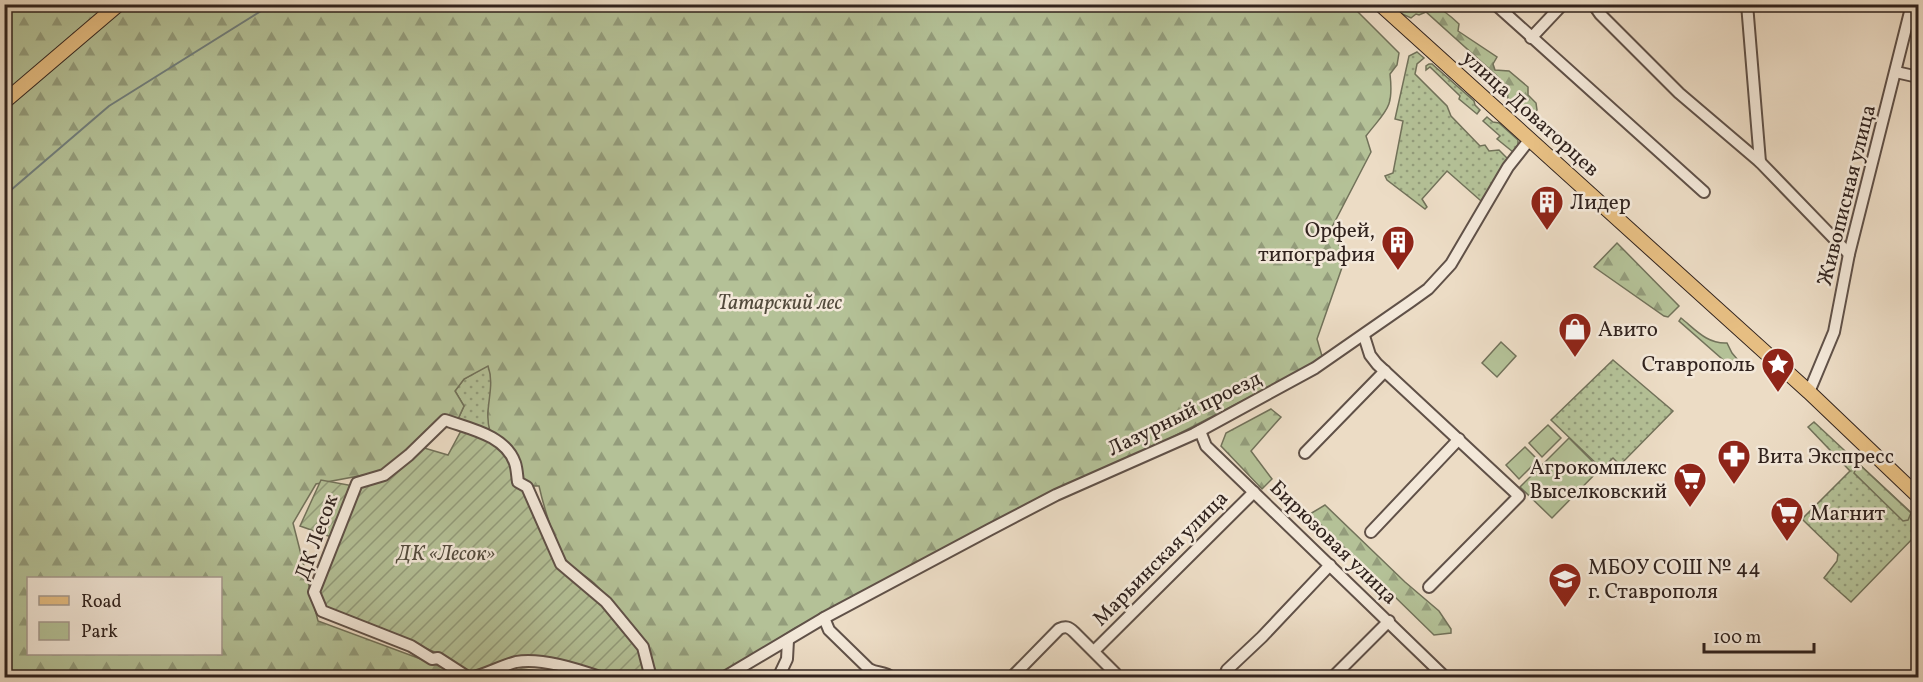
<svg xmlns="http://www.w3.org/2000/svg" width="1923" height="682" font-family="Vollkorn,serif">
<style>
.grass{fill:url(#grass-dots);stroke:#72725a;stroke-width:1.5}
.forest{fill:url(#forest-firs);stroke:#72725a;stroke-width:1.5;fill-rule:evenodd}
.park{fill:#b4c197;stroke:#72725a;stroke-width:1.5}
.garden{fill:url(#garden-furrows);stroke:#72725a;stroke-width:1.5}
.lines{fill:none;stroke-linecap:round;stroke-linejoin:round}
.stream{stroke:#707e7c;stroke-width:2}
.minor-casing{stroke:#605148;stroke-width:14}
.major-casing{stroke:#31231e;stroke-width:16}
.minor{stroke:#f3e8d9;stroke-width:10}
.major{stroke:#e6be82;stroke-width:14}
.labels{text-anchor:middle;stroke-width:5;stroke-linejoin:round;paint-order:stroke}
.street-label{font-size:21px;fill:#31231e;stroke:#f3e8d9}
.poi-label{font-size:21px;fill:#31231e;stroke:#f3e8d9;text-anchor:start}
.park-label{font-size:21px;font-style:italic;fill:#524a3c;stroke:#f3e8d9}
</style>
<defs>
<pattern id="grass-dots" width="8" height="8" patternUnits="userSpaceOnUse" patternTransform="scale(1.5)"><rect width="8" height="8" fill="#b4c197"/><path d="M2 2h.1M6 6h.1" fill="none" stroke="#939c7b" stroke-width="1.8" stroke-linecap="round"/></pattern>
<pattern id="forest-firs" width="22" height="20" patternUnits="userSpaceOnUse" patternTransform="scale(1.5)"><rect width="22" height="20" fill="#b4c197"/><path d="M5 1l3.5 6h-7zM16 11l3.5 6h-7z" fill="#939c7b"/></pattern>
<pattern id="garden-furrows" width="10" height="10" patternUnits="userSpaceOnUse" patternTransform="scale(1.5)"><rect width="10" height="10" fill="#b4c197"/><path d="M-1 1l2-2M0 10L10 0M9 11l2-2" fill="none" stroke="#939c7b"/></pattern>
</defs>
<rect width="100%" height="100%" fill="#ecdcc5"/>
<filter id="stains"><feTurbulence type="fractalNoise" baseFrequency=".00333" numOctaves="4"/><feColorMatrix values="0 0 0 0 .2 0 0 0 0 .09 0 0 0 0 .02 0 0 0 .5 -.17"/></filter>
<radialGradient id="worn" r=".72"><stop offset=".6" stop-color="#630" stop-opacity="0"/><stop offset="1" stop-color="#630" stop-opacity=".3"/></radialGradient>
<g class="grass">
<path d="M1417,52L1424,58L1417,64L1415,74L1447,106L1451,116L1480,146L1485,145L1489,151L1499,150L1509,160L1481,201L1447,171L1422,199L1427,207L1425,209L1387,180L1385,176L1393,173L1403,121L1395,119L1409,56Z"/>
<path d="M1429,64H1432L1474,101L1475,105L1480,110L1477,114L1459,99L1460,96L1430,67L1426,70V66Z"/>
<path d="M1487,117L1493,122L1499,123L1518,140V145L1513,152L1497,139L1500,136L1483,121Z"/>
<path d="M1613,360L1673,411L1620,465L1613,458L1602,469L1551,420Z"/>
<path d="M488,365L493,381L488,413L490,432L458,419L464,406L455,391L464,379Z"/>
<path d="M1814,422L1918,519V533L1851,602L1824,578L1837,561L1838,554L1802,519L1850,471L1808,427Z"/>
</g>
<g class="forest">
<path d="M1350,4L1399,53L1397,65L1390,74C1394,109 1386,110 1366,136L1371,152L1330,231L1346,256L1317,339L1322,356L1314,364L1163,442L795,628L747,659L714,677H659C643,643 621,609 594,583C585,575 572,569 565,559C555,545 543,504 539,486H532L525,481C517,469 494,443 490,431C483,409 496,388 488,366L464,379L455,391L464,406L458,419L446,416L413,449L380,472L316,484L293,523L318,621L445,668L464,677L5,678L4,5ZM28,578H220V654H28Z"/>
<path d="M1403,5C1431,2 1438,4 1459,24L1458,31L1497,57L1493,64L1495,70L1509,71L1528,87V95L1536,103L1537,110L1529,118L1508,100L1507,87L1496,75L1426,12L1419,15L1416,14L1411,18L1400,13Z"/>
<path d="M1617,243L1679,306L1668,317L1664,316L1594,267Z"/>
<path d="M1681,318C1696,330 1707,344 1727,343L1732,353L1744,367L1741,372H1737L1679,321Z"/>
<path d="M1271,409L1281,417L1251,451L1272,479L1262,489L1221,446L1226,433Z"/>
<path d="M1857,467H1862L1911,513L1908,520L1903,521L1854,473Z"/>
<path d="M1325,505L1405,582L1439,611L1451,629V633L1434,635L1310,514Z"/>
<path d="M521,669L565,673L584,677H490Z"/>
</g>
<g class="park">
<path d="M1501,342L1516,356L1497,377L1482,363Z"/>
<path d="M1548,425L1561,438L1542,457L1529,443Z"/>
<path d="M1569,438L1600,469L1552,518L1520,487Z"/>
<path d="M1525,447L1538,460L1519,479L1506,465Z"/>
</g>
<path class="garden" d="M462,429L503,446L561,568L605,605L641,648L646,678L612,677L575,666L532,656L473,674L442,655L323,607L319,587L337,539L300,526L321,480L359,487L421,447L448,455Z"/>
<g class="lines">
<path class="stream" d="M4,196L109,106L261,11L282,4"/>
<defs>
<g id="minor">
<path d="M1495,4L1704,192"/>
<path d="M1593,4L1600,14L1679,93L1760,162L1849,254"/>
<path d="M1747,4L1760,162"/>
<path d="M1531,38L1563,4"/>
<path d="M1896,72L1918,77"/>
<path d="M1364,336L1370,355L1377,364L1519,496L1429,587"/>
<path d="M1809,392L1834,332L1849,254L1912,4"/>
<path d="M1200,431L1206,446L1446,678"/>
<path d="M1305,453L1385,371"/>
<path d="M1371,532L1459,439"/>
<path d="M824,618L829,630L869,669C877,674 885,671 892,678"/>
<path d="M1094,651L1254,492"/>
<path d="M469,678L438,658L432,659L411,646L322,611L314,592L357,483L384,475L409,455L445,420C470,429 505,435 515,463C517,469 517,476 518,482L527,487L561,564L606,602L643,647L651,678"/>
<path d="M471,678C487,674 501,666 516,662C541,657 579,670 603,678"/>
<path d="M723,678L824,618L989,530L1056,495L1194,434L1315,368L1410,302L1428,289L1451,264L1508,167L1530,139"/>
<path d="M778,678L787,659L788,640"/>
<path d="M1011,678L1059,629C1066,626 1069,627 1074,632L1115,673L1117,678"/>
<path d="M1224,678L1227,670L1262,637L1330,565"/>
<path d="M1332,678L1389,621"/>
</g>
<g id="major">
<path d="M1380,4L1809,392L1918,496"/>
<path d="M4,102L119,4"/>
</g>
</defs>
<use href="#minor" class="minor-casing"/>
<use href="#major" class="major-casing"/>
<use href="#minor" class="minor"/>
<use href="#major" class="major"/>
</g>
<defs>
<symbol id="building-pin" viewBox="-11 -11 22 30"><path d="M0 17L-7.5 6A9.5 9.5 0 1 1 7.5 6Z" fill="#8f2418" stroke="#f3e8d9"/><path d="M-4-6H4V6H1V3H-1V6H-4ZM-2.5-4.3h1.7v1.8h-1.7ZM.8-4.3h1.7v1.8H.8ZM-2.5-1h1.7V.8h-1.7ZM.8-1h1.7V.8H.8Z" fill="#fff"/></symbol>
<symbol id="shop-pin" viewBox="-11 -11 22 30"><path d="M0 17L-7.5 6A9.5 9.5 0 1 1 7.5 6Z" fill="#8f2418" stroke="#f3e8d9"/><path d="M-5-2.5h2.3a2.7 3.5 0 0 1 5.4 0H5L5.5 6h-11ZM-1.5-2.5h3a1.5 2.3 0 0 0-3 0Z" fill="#fff"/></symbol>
<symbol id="sight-pin" viewBox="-11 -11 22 30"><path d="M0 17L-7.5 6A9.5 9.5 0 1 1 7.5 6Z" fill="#8f2418" stroke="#f3e8d9"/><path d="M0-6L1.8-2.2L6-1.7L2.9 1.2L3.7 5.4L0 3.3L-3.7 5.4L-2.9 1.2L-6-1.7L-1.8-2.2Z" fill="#fff"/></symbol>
<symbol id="pharmacy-pin" viewBox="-11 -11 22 30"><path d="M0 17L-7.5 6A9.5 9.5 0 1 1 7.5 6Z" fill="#8f2418" stroke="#f3e8d9"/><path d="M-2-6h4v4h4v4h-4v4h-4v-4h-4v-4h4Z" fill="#fff"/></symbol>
<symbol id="supermarket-pin" viewBox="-11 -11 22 30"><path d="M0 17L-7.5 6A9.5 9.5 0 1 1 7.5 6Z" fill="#8f2418" stroke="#f3e8d9"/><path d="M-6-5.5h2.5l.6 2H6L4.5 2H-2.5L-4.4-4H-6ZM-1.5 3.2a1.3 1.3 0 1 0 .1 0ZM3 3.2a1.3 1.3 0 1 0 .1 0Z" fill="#fff"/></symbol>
<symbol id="school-pin" viewBox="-11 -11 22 30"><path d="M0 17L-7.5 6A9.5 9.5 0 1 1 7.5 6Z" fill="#8f2418" stroke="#f3e8d9"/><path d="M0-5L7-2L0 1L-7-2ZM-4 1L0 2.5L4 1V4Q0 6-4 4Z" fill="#fff"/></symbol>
</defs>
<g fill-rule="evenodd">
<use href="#building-pin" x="1528" y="183" width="38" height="52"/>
<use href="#building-pin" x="1379" y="223" width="38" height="52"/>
<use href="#shop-pin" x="1556" y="310" width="38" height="52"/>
<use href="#sight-pin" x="1759" y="345" width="38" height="52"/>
<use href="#pharmacy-pin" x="1715" y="437" width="38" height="52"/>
<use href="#supermarket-pin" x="1671" y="460" width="38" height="52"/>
<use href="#supermarket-pin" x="1768" y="494" width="38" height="52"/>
<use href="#school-pin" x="1546" y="560" width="38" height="52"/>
</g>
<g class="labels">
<g class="street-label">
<text transform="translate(1531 113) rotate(42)" y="7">улица Доваторцев</text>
<text transform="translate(1846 195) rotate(-76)" y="7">Живописная улица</text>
<text transform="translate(1184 413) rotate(-26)" y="7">Лазурный проезд</text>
<text transform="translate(316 537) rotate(-70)" y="7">ДК Лесок</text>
<text transform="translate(1334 542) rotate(44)" y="7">Бирюзовая улица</text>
<text transform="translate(1160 558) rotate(-45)" y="7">Марьинская улица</text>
</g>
<g class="poi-label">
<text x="1570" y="209">Лидер</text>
<text x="1375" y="237" text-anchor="end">Орфей,<tspan x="1375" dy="24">типография</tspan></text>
<text x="1598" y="336">Авито</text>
<text x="1755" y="371" text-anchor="end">Ставрополь</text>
<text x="1757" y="463">Вита Экспресс</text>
<text x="1667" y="474" text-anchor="end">Агрокомплекс<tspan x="1667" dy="24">Выселковский</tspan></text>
<text x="1810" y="520">Магнит</text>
<text x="1588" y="574">МБОУ СОШ № 44<tspan x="1588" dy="24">г. Ставрополя</tspan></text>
</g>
<g class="park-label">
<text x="780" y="309">Татарский лес</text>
<text x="446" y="560">ДК «Лесок»</text>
</g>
</g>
<rect width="1923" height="682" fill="none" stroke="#ecdcc5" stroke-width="24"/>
<rect x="6" y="6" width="1911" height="670" fill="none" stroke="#31231e" stroke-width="3"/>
<rect x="12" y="12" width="1899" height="658" fill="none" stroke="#31231e" stroke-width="1.5"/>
<rect x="27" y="577" width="195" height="78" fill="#f3e8d9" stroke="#a5998e" stroke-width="1.5"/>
<rect x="39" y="596" width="30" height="9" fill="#e6be82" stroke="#a5998e" stroke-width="1.5"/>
<text x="81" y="607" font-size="18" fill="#31231e">Road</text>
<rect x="39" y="622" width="30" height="18" fill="#b4c197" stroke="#a5998e" stroke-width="1.5"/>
<text x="81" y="637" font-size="18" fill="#31231e">Park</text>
<path d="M1704 643v9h110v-9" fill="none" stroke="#31231e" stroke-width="3"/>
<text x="1713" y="643" font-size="18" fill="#31231e" stroke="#f3e8d9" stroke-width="4.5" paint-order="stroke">100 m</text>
<rect width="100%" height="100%" filter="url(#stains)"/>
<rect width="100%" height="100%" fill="url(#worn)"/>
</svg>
